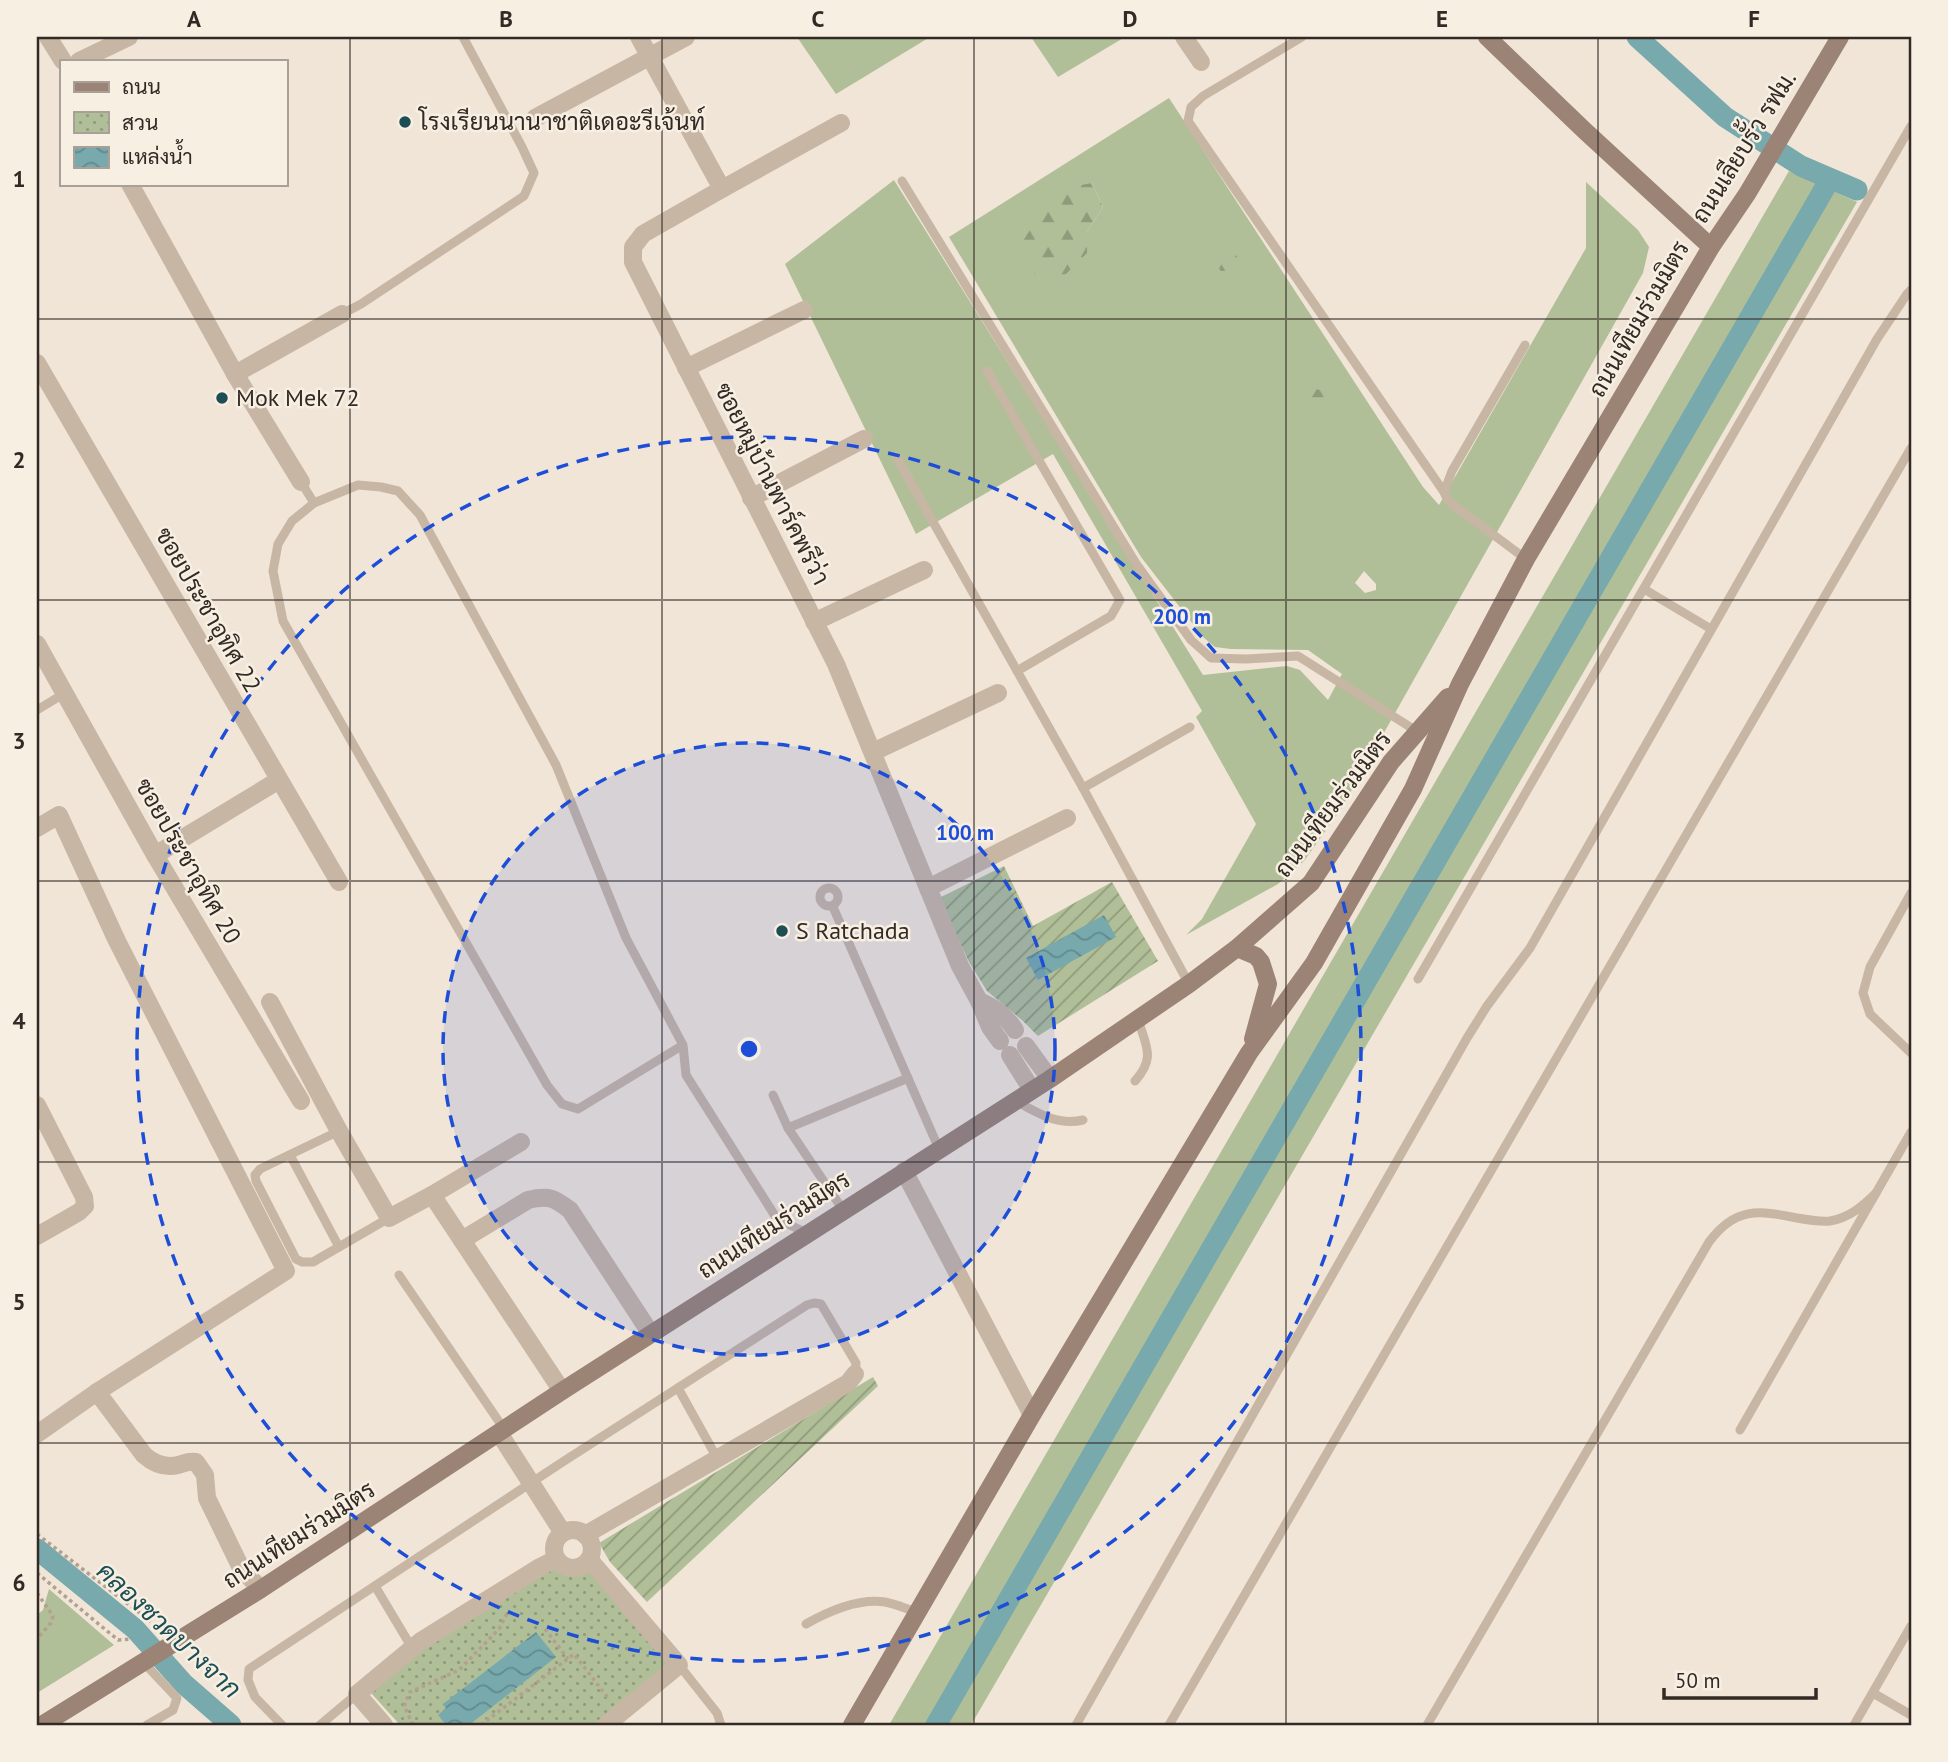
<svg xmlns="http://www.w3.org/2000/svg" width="1948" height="1762" font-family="'PT Sans',Sarabun,sans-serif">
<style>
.grass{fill:#b0bf98;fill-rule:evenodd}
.forest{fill:url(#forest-firs)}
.park{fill:url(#park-dots)}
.garden{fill:url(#garden-furrows)}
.water{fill:url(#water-waves)}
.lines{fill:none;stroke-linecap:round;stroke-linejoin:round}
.canal{stroke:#77a9ad;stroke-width:21}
.path{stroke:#b4a08e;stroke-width:3.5;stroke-dasharray:3.5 3.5;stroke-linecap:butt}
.lane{stroke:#c8b6a4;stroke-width:9}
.street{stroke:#c8b6a4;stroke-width:18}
.secondary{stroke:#9b8475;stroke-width:18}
.grid{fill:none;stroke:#332a25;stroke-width:2;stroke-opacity:0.55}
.ring{fill:none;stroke:#1d4ed8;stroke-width:3.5;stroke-dasharray:12 9}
.poi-dot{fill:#1c4e54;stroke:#f8efe3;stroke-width:2.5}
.labels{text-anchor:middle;stroke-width:5;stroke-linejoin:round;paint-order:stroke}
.poi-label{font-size:24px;fill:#332a25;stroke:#f8efe3;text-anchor:start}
.street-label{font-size:24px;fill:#332a25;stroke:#f8efe3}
.water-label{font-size:26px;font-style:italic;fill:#1c4e54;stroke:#f8efe3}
.centre{fill:#1d4ed8;stroke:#f8efe3;stroke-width:3.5}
.ring-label{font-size:21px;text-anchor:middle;font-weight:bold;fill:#1d4ed8;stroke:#f8efe3;stroke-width:5;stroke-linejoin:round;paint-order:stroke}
.neatline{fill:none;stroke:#332a25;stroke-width:2.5}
.grid-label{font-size:23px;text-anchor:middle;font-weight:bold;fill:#332a25}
</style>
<defs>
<pattern id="forest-firs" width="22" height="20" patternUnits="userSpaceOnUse" patternTransform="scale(1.75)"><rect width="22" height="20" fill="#b0bf98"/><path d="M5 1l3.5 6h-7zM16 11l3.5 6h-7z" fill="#909b7c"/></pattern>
<pattern id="park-dots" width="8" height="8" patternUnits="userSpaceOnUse" patternTransform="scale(1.75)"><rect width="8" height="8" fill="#b0bf98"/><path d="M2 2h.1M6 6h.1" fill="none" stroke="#909b7c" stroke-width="1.8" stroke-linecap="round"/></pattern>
<pattern id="garden-furrows" width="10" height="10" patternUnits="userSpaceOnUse" patternTransform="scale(1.75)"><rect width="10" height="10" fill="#b0bf98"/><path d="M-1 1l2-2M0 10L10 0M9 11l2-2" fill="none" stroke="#909b7c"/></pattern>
<pattern id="water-waves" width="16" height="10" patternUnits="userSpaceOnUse" patternTransform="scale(1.75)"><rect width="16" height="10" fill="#77a9ad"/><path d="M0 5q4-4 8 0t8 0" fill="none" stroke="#628a8d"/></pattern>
</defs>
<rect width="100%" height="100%" fill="#f0e5d7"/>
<g class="grass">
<path d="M797,37H930L836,94Z"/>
<path d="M1031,37H1125L1058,77Z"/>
<path d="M1169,98L1423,487L1439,505L1586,248V182L1638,230L1649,247L1643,273L1341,809L1304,861L1278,884L1186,935L1202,919L1256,824L1196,717L1202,711L1053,454L916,534L785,264L894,180L1203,675L1287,666L1300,670L1328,700L1342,674L1308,650L1231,649L1215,647L1203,637L1141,557L949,237ZM1092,183L1103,207L1087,232ZM1364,571L1376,584V590L1365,593L1355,583Z"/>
<path d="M1789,171L1857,202L971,1725H889Z"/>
<path d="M49,1589L114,1645L37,1693V1615L43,1610Z"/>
</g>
<g class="forest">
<path d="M1092,183L1103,207L1087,232V253L1066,274L1036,278L1023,241L1046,204L1064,188Z"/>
<path d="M1229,246L1238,258V270L1221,271L1209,258L1211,249Z"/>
<path d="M1317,389L1325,392L1330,409L1313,411L1307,404Z"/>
</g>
<path class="park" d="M550,1567L569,1574L590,1568L667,1661L666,1670L598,1725H400L371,1693L414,1656Z"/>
<g class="garden">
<path d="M1004,866L1033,926L1112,882L1158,961L1038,1036L1023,1021L987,991L969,962L939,898Z"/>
<path d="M873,1377L878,1386L647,1602L610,1562L599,1543Z"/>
</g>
<g class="water">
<path d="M1104,915L1116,937L1038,980L1026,958Z"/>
<path d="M536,1632L556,1657L469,1725H461L458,1723L455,1725H446L438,1715L446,1708L443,1704Z"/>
</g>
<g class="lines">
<g class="canal">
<path d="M1637,37L1725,117L1801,166L1857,190"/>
<path d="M37,1549L135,1629L184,1684L231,1725"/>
<path d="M936,1725L1830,179"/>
</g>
<g class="path">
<path d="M37,1534L154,1624"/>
<path d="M37,1573L118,1640L130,1639"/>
<path d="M37,1593L53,1616L51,1623L37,1639"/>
<path d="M545,1629L568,1659"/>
<path d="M413,1725L404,1706L410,1692L459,1670L499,1629L509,1610"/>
<path d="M481,1725L574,1654L608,1698"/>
</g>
<g class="lane">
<path d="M1302,37L1203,96L1191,107L1188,121L1444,492"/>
<path d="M902,181L1137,565L1191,640L1211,658L1246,659L1298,656L1418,732"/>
<path d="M342,314L361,304L524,196L534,173L522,147L463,37"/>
<path d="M1525,345L1452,471L1444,492L1448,501L1526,559"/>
<path d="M987,371L1120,600L1111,616L1017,671"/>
<path d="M897,458L1083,788L1189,984"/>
<path d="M301,482L314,503"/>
<path d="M1644,589L1711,629"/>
<path d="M37,710L65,693"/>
<path d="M1083,788L1190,727"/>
<circle cx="829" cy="897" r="9"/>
<path d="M1911,893L1870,967L1863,993L1870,1014L1911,1053"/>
<path d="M833,907L939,1149"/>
<path d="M1418,979L1911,126"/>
<path d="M683,1045L578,1109L562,1104L547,1085L283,621L273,571L278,544L292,521L314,503L358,485L381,487L398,491L420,515L556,765L626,938L683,1045L686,1075L777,1219L807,1233"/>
<path d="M1135,1081C1156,1057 1146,1047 1138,1019"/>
<path d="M773,1095L788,1128L843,1210"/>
<path d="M1016,1101C1037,1113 1058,1126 1083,1120"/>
<path d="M788,1128L908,1078"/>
<path d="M339,1131L260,1169L255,1175L256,1181L296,1259L302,1262H313L389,1218"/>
<path d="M290,1155L339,1247"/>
<path d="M399,1275L504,1429"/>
<path d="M678,1388L717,1458"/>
<path d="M1740,1430L1911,1132"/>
<path d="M375,1586L412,1648"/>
<path d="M806,1624C829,1611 858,1598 885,1602C895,1604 907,1609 917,1612"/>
<path d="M144,1663L177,1698L173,1710L147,1725"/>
<path d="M679,1665L717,1713L721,1725"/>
<path d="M1873,1693L1911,1715"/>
<path d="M282,1725L255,1697L248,1680L249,1669L561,1463L807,1305L814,1303L821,1304L856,1363L855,1374"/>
<path d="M320,1725L357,1694"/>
<path d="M1076,1725L1467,1038L1487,1006L1530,948L1877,339L1907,294L1911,290"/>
<path d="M1169,1725L1911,448"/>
<path d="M1427,1725L1709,1242C1735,1207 1758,1210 1797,1218C1808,1220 1819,1222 1830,1221C1849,1218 1863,1206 1876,1193"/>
<path d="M1854,1725L1911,1626"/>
</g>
<g class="street">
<path d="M48,37L63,61"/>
<path d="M639,37L722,189L643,234L633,247V262L836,664L960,966L979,1001"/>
<path d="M1184,37L1201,62"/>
<path d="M79,61L129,37"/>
<path d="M535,118L686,37"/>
<path d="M130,184L235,374L301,482"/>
<path d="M722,189L841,123"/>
<path d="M37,363L339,882"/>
<path d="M686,368L804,310"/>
<path d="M235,374L342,314"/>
<path d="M751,498L864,439"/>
<path d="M814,622L924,570"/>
<path d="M37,644L155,855L301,1101"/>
<path d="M873,752L998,693"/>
<path d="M37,828L59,815L117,941L286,1271L97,1392L37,1434"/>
<path d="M155,855L279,780"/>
<path d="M928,888L1067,818"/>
<path d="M270,1002L339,1131L389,1218L432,1195L521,1142"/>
<path d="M1000,1041L990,1027L979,1001C995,1008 1005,1015 1015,1030"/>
<path d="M1026,1046L1050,1079"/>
<path d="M1010,1055L1032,1090"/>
<path d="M37,1105L84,1197L85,1206L79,1212L37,1236"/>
<path d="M904,1171L1032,1415"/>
<path d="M432,1195L562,1391"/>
<path d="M462,1240L528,1200C549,1195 554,1198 570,1210L651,1334"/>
<path d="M97,1392L144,1455C153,1463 165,1468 178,1465C185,1463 188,1461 196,1462L205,1475L207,1498L242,1570L261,1589"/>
<path d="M499,1433L563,1533"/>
<circle cx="573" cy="1549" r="19"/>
<path d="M585,1535L848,1383L855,1374"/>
<path d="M589,1559L679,1665L606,1725"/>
<path d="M384,1725L357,1694L421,1641L540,1567L556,1559"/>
</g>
<g class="secondary">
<path d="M1487,37L1585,131L1711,247"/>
<path d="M1237,948L1256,956L1261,962L1268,984L1253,1039"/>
<path d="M42,1725L261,1589L562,1391L1050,1079L1189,984L1237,948L1311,883L1391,762L1448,697"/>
<path d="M852,1725L1032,1415L1249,1053L1314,963L1413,789L1460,684L1526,559L1711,247L1747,194L1840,37"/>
</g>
</g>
<path class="grid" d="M350,37V1725M662,37V1725M974,37V1725M1286,37V1725M1598,37V1725M37,319H1911M37,600H1911M37,881H1911M37,1162H1911M37,1443H1911"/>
<circle cx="749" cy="1049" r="306" fill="#1d4ed8" fill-opacity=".12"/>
<g class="ring">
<circle cx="749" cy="1049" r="306"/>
<circle cx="749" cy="1049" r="612"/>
</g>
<g class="poi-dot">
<circle cx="405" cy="122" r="7"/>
<circle cx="222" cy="398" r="7"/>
<circle cx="782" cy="931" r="7"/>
</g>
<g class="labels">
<g class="poi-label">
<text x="419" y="130">โรงเรียนนานาชาติเดอะรีเจ้นท์</text>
<text x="236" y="406">Mok Mek 72</text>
<text x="796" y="939">S Ratchada</text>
</g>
<g class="street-label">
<text transform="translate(1744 147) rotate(-58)" y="8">ถนนเลียบรั้ว รฟม.</text>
<text transform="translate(1639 319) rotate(-60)" y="8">ถนนเทียมร่วมมิตร</text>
<text transform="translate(772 484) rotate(63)" y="8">ซอยหมู่บ้านพาร์คพรีว่า</text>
<text transform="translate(208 610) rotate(60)" y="8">ซอยประชาอุทิศ 22</text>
<text transform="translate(1333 804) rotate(-53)" y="8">ถนนเทียมร่วมมิตร</text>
<text transform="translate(188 861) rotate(60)" y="8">ซอยประชาอุทิศ 20</text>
<text transform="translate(774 1225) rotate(-33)" y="8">ถนนเทียมร่วมมิตร</text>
<text transform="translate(299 1535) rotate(-33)" y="8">ถนนเทียมร่วมมิตร</text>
</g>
<g class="water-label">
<text transform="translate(169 1630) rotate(43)" y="9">คลองชวดบางจาก</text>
</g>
</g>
<circle cx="749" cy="1049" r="10" class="centre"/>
<g class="ring-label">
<text x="1182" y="624">200 m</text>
<text x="965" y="840">100 m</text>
</g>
<rect width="1948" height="1762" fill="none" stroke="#f8efe3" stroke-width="77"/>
<rect x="60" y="60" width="228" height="126" fill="#f8efe3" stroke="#a9a097" stroke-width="2"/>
<rect x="74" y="82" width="35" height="10" fill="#9b8475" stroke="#a9a097" stroke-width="2"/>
<text x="122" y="94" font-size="21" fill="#332a25">ถนน</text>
<rect x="74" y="112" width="35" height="21" fill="url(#park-dots)" stroke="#a9a097" stroke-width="2"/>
<text x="122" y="130" font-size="21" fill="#332a25">สวน</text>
<rect x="74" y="147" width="35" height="21" fill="url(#water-waves)" stroke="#a9a097" stroke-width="2"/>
<text x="122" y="164" font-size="21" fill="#332a25">แหล่งน้ำ</text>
<path d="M1664 1688v10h152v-10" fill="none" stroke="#332a25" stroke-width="3.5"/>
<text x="1675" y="1688" font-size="21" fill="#332a25" stroke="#f8efe3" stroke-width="5" paint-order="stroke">50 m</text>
<rect x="38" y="38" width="1872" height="1686" class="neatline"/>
<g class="grid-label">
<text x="194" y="27">A</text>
<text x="506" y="27">B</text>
<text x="818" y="27">C</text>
<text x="1130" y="27">D</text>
<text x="1442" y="27">E</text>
<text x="1754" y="27">F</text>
<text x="19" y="187">1</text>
<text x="19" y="468">2</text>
<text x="19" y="749">3</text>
<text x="19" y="1029">4</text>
<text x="19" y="1310">5</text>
<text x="19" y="1591">6</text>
</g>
</svg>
